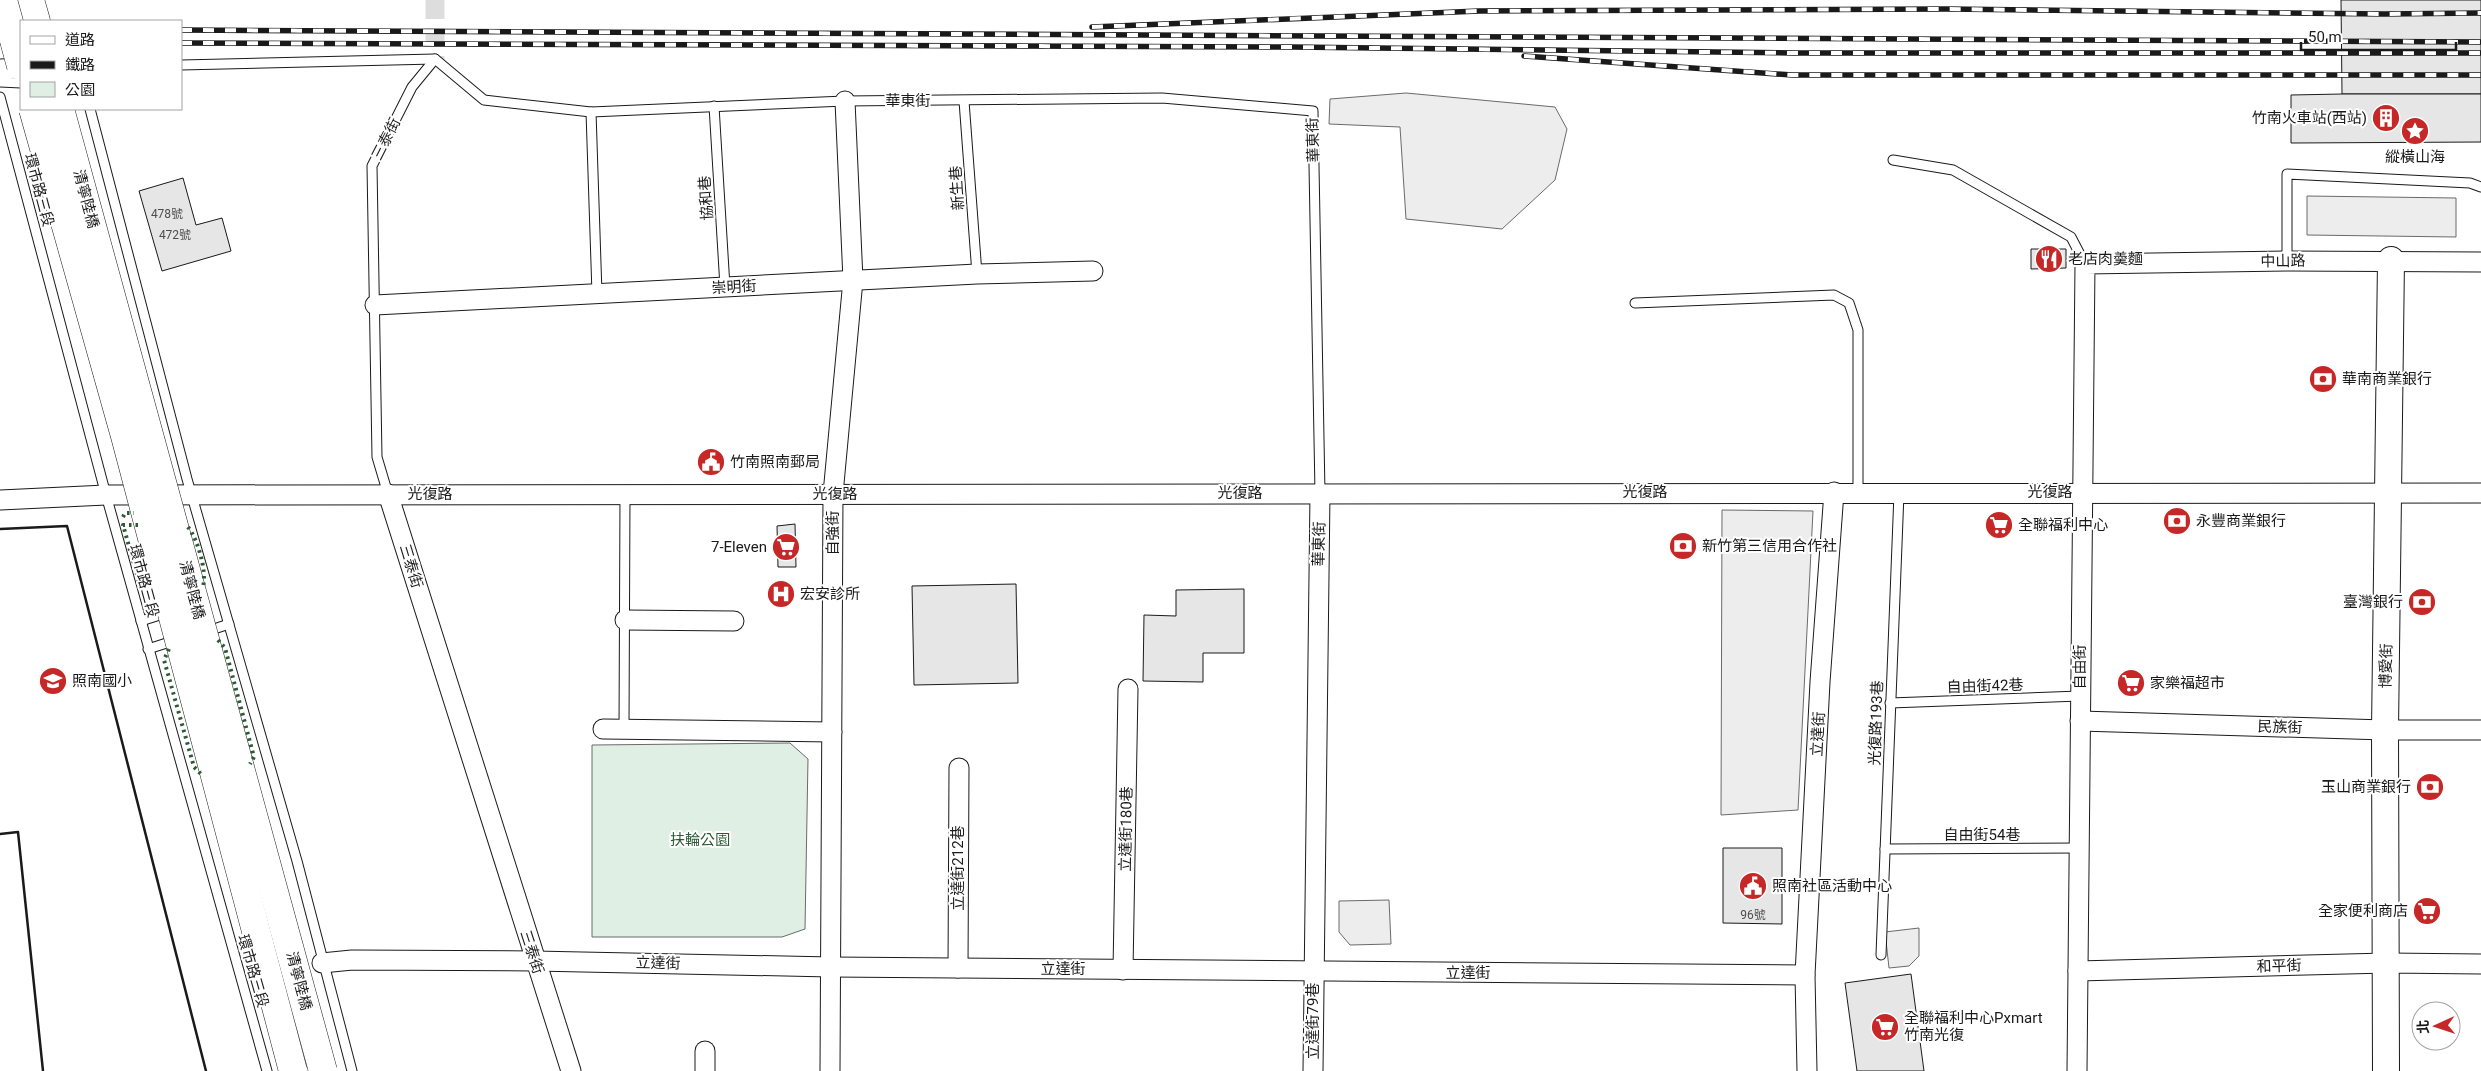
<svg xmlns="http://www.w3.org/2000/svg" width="2481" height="1071" font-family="Roboto,'Noto Sans TC',sans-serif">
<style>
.green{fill:#e0efe3;stroke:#6a6a6a}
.parking{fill:#ededed;stroke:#6a6a6a}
.building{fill:#e6e6e6;stroke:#1a1a1a}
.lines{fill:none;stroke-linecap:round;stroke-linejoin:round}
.street-tunnel{stroke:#ddd;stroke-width:19;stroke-dasharray:19 9;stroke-linecap:butt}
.lane-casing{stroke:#1a1a1a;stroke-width:11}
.street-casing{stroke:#1a1a1a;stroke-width:21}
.secondary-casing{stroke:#1a1a1a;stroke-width:28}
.primary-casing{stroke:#1a1a1a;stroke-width:29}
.lane{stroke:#fff;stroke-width:9}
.street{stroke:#fff;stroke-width:19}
.secondary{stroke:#fff;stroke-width:26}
.primary{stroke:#fff;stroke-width:28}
.rail-casing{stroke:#1a1a1a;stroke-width:5.5}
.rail{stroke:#fff;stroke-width:4;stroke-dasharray:11;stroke-linecap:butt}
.primary-bridge-casing{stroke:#1a1a1a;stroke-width:29;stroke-linecap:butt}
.primary-bridge{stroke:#fff;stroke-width:28}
.hedge{stroke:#2b5a34;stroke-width:4;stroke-dasharray:2.5 4;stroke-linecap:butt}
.wall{stroke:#1a1a1a;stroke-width:2.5}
.labels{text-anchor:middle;stroke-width:4;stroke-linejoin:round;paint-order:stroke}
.number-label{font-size:12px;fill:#4d4d4d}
.street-label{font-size:15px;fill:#1a1a1a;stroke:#fff}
.poi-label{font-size:15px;fill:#1a1a1a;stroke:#fff;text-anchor:start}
.park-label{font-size:15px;fill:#2b5a34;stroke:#fff}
</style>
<rect width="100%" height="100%" fill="#fff"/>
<path class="green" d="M790,743L808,759L805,929L782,937H592V745Z"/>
<g class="parking">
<path d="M1406,93L1555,107L1567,129L1555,180L1502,229L1406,219L1400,127L1329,124L1330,99Z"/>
<path d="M2307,196L2456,198V237L2307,235Z"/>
<path d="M1722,510L1813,511L1798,810L1721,815Z"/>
<path d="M1389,900L1391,944L1350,945L1339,932V901Z"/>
<path d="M1919,928V956L1909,966L1889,968L1885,932Z"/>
</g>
<g class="building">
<path d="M2341,0H2481V94H2342Z"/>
<path d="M2342,94H2481V142L2291,143V95Z"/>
<path d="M183,178L196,225L222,218L231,251L162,271L139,191Z"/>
<path d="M2031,249H2066V268L2031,269Z"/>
<path d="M795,524L796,567H778L777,526Z"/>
<path d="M1016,584L1018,683L914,685L912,586Z"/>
<path d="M792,587L793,600L770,602L769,589Z"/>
<path d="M1244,589V653H1203V682L1143,681L1144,615L1176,616V590Z"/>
<path d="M1723,848H1782V924L1723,923Z"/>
<path d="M1911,974L1924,1071H1857L1845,983Z"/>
</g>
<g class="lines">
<path class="street-tunnel" d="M435,0V59"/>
<defs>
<g id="lane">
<path d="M181,65L435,59L484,100L591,112L845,101L1162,98L1313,111L1320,493"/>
<path d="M0,82L21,83"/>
<path d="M0,97L106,495L267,1071"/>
<path d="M964,101L977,274"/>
<path d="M714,106L725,287"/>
<path d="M90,109L187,479L297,861L352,1071"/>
<path d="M591,112L597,294"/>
<path d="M1893,160L1953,170L2071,237L2085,264"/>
<path d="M2287,261V174L2470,183L2481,187"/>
<path d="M1635,303L1834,295L1849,303L1858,330V492"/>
<path d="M388,494L377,457L372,166L412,87L435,59"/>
<path d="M141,621L169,612"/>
<path d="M205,632L229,624"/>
<path d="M148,649L176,640"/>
<path d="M1890,703L2080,696"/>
<path d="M624,730L625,494"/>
<path d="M1885,849L2079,848"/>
<path d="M1881,955L1899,493"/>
</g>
<g id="street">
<path d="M0,69L21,68"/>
<path d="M375,305L977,274L1093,271"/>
<path d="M388,494L571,1071"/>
<path d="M0,500L106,495L2481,493"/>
<path d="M625,620L734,621"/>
<path d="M2080,721L2385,730H2481"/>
<path d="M603,729L832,732"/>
<path d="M322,963L352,960L534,961L831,967L1805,975"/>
<path d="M958,968L959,768"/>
<path d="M1123,970L1128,689"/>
<path d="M2078,971L2387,963L2481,964"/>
<path d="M705,1071V1051"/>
<path d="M830,1071L833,494L853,280L845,101"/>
<path d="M1313,1071L1320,493"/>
<path d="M1807,1071L1805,975L1820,682L1834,492"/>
<path d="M2077,1071L2085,264L2287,261L2481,262"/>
</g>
<path id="secondary" d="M2386,1071L2385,730L2391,260"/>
<path id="primary" d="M30,0L36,21"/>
</defs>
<use href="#lane" class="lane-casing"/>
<use href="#street" class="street-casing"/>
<use href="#secondary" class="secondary-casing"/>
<use href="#primary" class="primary-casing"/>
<use href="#lane" class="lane"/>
<use href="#street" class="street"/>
<use href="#secondary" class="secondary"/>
<use href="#primary" class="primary"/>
<defs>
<g id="rail">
<path d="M1092,27L1479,11L1946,9L2384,14L2481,13"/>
<path d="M181,30L2481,42"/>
<path d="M0,31H21"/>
<path d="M0,42H21"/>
<path d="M181,43L1291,47L1793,53H2481"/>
<path d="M1524,56L1792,75H2481"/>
</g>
</defs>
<use href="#rail" class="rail-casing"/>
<use href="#rail" class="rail"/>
<defs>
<g id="primary-bridge">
<path d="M3,0L21,66"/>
<path d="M33,109L125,436L293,1071"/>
<path d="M60,109L323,1071"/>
</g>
</defs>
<use href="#primary-bridge" class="primary-bridge-casing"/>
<use href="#primary-bridge" class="primary-bridge"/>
<g class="hedge">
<path d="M123,517L125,513H134"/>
<path d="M138,525H123L146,607L156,610"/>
<path d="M188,527C198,540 207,571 203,587"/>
<path d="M218,640L225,648L254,757L250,764"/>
<path d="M169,649L164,660L194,767L202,775"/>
</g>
<g class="wall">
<path d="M0,529L67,526L206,1071"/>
<path d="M0,834L18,832L43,1071"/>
</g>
</g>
<defs>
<symbol id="building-disc" viewBox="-11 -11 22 22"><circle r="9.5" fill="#c62828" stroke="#fff"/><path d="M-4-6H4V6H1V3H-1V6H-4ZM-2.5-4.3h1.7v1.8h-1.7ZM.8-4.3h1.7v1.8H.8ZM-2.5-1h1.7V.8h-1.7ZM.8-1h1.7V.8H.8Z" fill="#fff"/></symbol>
<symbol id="sight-disc" viewBox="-11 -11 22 22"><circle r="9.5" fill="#c62828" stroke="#fff"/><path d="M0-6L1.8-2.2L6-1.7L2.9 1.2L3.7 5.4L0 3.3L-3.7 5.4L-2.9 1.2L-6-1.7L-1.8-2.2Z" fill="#fff"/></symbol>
<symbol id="restaurant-disc" viewBox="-11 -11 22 22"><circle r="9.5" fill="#c62828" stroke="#fff"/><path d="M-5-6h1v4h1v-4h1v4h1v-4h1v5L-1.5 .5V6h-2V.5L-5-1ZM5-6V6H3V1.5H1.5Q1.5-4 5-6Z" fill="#fff"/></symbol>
<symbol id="bank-disc" viewBox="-11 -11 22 22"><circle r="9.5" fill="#c62828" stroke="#fff"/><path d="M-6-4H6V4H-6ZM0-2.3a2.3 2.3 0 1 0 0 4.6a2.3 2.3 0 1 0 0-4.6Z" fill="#fff"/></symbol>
<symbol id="civic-disc" viewBox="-11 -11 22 22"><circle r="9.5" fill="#c62828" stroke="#fff"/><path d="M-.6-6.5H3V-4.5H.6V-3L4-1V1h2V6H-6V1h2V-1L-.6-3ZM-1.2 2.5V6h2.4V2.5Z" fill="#fff"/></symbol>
<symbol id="supermarket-disc" viewBox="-11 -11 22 22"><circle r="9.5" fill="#c62828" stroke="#fff"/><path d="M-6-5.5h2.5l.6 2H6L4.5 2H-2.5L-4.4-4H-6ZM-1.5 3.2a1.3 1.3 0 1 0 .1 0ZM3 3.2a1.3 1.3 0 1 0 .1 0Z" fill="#fff"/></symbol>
<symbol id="hospital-disc" viewBox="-11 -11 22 22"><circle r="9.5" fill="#c62828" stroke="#fff"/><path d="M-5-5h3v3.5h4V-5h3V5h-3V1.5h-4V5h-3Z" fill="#fff"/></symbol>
<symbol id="school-disc" viewBox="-11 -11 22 22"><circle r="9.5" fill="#c62828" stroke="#fff"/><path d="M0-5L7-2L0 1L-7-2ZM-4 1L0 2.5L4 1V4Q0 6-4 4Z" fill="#fff"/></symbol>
</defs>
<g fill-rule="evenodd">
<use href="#building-disc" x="2370" y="102" width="32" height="32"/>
<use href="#sight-disc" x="2399" y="115" width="32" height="32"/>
<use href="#restaurant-disc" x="2033" y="243" width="32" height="32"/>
<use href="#bank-disc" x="2307" y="363" width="32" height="32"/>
<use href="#civic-disc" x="695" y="446" width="32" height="32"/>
<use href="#bank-disc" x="2161" y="505" width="32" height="32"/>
<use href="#supermarket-disc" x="1983" y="509" width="32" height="32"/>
<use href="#bank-disc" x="1667" y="530" width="32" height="32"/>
<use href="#supermarket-disc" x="770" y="531" width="32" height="32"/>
<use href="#hospital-disc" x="765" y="578" width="32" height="32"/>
<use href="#bank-disc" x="2406" y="586" width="32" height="32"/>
<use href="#school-disc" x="37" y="665" width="32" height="32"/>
<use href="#supermarket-disc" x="2115" y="667" width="32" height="32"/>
<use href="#bank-disc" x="2414" y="771" width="32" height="32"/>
<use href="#civic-disc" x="1737" y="870" width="32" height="32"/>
<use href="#supermarket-disc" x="2411" y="895" width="32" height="32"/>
<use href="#supermarket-disc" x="1869" y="1011" width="32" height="32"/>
</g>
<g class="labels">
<g class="number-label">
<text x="167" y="218">478號</text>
<text x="175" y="239">472號</text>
<text x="1753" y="919">96號</text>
</g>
<g class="street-label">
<text x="908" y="106">華東街</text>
<text transform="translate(386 139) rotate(-63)" y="5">三泰街</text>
<text transform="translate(1313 140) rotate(-92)" y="5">華東街</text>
<text transform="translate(957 188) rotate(-94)" y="5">新生巷</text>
<text transform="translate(39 190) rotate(75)" y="5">環市路三段</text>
<text transform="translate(706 198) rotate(-94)" y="5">協和巷</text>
<text transform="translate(86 199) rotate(75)" y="5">清寧陸橋</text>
<text transform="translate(2283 261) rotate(-1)" y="5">中山路</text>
<text transform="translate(734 287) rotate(-3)" y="5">崇明街</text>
<text x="1645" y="497">光復路</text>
<text x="2050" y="497">光復路</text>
<text x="1240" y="498">光復路</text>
<text x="430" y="499">光復路</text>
<text x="835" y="499">光復路</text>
<text transform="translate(833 533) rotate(-90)" y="5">自強街</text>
<text transform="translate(1319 544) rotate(-89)" y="5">華東街</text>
<text transform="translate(411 566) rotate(73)" y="5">三泰街</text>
<text transform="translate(144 581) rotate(75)" y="5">環市路三段</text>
<text transform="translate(192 590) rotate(75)" y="5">清寧陸橋</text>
<text transform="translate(2386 666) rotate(-89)" y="5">博愛街</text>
<text transform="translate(2080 667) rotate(-90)" y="5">自由街</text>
<text transform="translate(1985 686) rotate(-2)" y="5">自由街42巷</text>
<text transform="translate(1876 723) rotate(-88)" y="5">光復路193巷</text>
<text transform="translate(2280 727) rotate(2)" y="5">民族街</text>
<text transform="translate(1818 734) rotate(-87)" y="5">立達街</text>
<text transform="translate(1126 829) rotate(-89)" y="5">立達街180巷</text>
<text x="1982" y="840">自由街54巷</text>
<text transform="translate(958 868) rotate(-90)" y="5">立達街212巷</text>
<text transform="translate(532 952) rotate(72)" y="5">三泰街</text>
<text transform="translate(658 963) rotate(1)" y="5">立達街</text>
<text transform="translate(2279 966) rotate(-2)" y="5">和平街</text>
<text x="1063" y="974">立達街</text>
<text transform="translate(253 971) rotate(74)" y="5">環市路三段</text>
<text x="1468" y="978">立達街</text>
<text transform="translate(299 981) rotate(75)" y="5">清寧陸橋</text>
<text transform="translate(1313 1021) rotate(-90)" y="5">立達街79巷</text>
</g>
<g class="poi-label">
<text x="2367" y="123" text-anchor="end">竹南火車站(西站)</text>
<text x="2415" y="162" text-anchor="middle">縱橫山海</text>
<text x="2068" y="264">老店肉羮麵</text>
<text x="2342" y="384">華南商業銀行</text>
<text x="730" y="467">竹南照南郵局</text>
<text x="2196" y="526">永豐商業銀行</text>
<text x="2018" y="530">全聯福利中心</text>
<text x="1702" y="551">新竹第三信用合作社</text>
<text x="767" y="552" text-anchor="end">7-Eleven</text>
<text x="800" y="599">宏安診所</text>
<text x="2403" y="607" text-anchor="end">臺灣銀行</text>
<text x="72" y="686">照南國小</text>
<text x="2150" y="688">家樂福超市</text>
<text x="2411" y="792" text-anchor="end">玉山商業銀行</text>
<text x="1772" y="891">照南社區活動中心</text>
<text x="2408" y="916" text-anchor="end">全家便利商店</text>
<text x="1904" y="1023">全聯福利中心Pxmart<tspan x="1904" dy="17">竹南光復</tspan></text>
</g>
<g class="park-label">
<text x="700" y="845">扶輪公園</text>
</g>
</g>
<rect x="20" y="20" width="162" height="90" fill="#ffffff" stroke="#a3a3a3"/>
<rect x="30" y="36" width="25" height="8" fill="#ffffff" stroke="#a3a3a3"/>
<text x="65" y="45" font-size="15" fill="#1a1a1a">道路</text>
<rect x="30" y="61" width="25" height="8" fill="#1a1a1a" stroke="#a3a3a3"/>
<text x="65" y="70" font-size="15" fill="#1a1a1a">鐵路</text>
<rect x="30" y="82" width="25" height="15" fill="#e0efe3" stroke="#a3a3a3"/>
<text x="65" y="95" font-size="15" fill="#1a1a1a">公園</text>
<g transform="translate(2436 1026) rotate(267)"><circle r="24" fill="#ffffff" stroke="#a3a3a3"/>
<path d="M0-4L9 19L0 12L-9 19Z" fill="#c62828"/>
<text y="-8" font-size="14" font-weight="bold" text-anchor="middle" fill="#1a1a1a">北</text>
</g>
<path d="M2301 42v8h155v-8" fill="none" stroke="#1a1a1a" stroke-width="2.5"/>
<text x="2308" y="42" font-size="15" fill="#1a1a1a" stroke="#ffffff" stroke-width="4" paint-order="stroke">50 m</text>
</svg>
